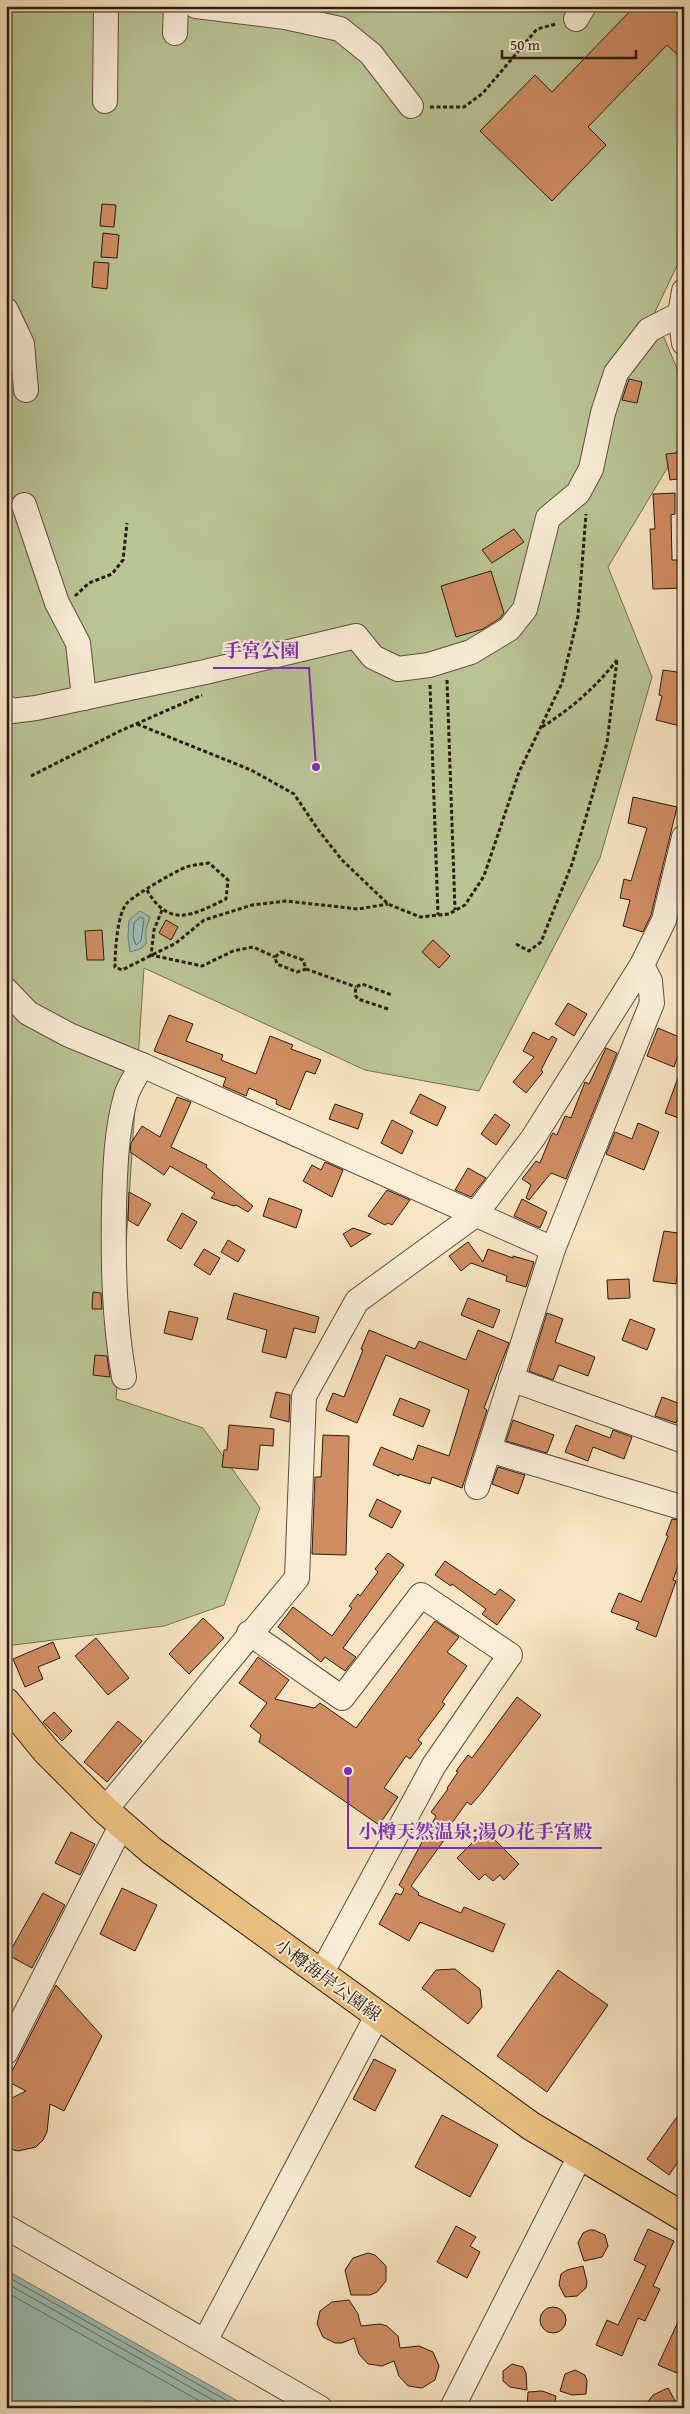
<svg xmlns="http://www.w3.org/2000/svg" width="690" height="2414" font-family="'Gentium Book Plus','Noto Serif JP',serif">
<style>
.park{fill:#bac596;stroke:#727053}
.water{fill:#9dbfb4;stroke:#6f7d72}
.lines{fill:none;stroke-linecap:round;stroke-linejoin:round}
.shore{stroke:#646d62;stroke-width:1}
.building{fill:#d08d62;stroke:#2a1b10}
.minor-casing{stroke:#5e4e3d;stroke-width:26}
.major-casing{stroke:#2a1b10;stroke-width:30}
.path{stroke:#2a1b10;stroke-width:3;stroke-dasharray:4 2.5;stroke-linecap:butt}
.minor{stroke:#faeed8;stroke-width:24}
.major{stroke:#ecc282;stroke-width:28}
.labels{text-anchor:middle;stroke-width:4;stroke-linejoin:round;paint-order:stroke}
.street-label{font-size:18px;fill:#2a1b10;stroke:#faeed8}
.leader{fill:none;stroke:#7b2cbf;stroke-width:2}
.callout-dot{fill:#7b2cbf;stroke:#faeed8;stroke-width:2}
.callout-label{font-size:19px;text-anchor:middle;font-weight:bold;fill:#7b2cbf;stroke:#faeed8;stroke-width:4;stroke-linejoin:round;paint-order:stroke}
</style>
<rect width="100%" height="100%" fill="#f8e5c3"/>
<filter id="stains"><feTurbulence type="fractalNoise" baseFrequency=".004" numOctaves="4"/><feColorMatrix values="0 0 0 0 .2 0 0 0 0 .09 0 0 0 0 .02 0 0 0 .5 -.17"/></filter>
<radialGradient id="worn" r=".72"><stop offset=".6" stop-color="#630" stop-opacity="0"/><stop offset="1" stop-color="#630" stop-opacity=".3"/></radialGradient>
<path class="park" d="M6,6H684V251L654,314L684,385V440L608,567L652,677L600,858L479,1091L365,1070L144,968L116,1399L203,1428L260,1508L224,1605L164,1626L6,1646Z"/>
<g class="water">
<path d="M140,911L150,917L146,929V944L140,949L130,952L128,937L129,920Z"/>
<path d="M6,2270L250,2408H6Z"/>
</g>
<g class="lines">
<g class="shore">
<path d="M141,917L144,919L141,941L136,945L133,937L134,923Z"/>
<path d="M6,2276L240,2408"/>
<path d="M6,2283L227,2408"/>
<path d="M6,2292L212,2408"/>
</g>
</g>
<g class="building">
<path d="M635,6H670L684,19V61L667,45L588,127L606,145L552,201L480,131L535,75L552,92Z"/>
<path d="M102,204L116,205L114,227L100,226Z"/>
<path d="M103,233L119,235L117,258L101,257Z"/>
<path d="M94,262L109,263L107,289L92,287Z"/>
<path d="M629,379L642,382L637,403L622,400Z"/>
<path d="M684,452V478L670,480L666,454Z"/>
<path d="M675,493V514L671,515L672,560H684V588L653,589L650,529H655L653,494Z"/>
<path d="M514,529L524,542L492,563L482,550Z"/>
<path d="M491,571L504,613L500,618L483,629L456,637L441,586Z"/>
<path d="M663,670L684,673V727L656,720L662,696L659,695Z"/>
<path d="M633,797L677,807L651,915L643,932L623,926L630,900L620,898L624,879L631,881L647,828L628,823Z"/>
<path d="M166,920L178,927L171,940L159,933Z"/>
<path d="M102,930L104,960H87L85,931Z"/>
<path d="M433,940L450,956L439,968L422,952Z"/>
<path d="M568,1003L587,1014L574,1036L555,1024Z"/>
<path d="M169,1015L193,1024L186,1041L223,1055L221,1060L256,1074L270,1036L293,1045L291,1049L321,1060L315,1074L306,1071L290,1110L276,1104L277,1100L249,1088L246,1096L223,1086L226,1078L154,1051Z"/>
<path d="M658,1028L684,1039L674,1067L647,1056Z"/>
<path d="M533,1032L549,1040L552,1036L557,1039L541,1070L543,1072L526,1093L513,1082L534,1057L523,1051Z"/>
<path d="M606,1048L617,1053L566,1179L551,1173L529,1200L526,1198L531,1185L522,1179L536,1161L540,1163L551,1136L553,1133L557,1135L565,1116L571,1118L585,1082L589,1084Z"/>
<path d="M682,1067L684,1068V1120L665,1113Z"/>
<path d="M420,1094L446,1107L437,1126L410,1113Z"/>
<path d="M177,1097L191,1102L171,1147L207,1165L206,1167L253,1206L248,1212L236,1205L234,1206L211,1198L215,1193L170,1166L164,1175L130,1152L131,1143L142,1126L160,1137Z"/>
<path d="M335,1104L363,1114L358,1129L329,1119Z"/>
<path d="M495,1114L510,1125L496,1145L481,1134Z"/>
<path d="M392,1120L413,1131L402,1154L381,1143Z"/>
<path d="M638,1123L659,1132L644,1170L606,1154L615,1132L632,1139Z"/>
<path d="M325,1162L343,1170L332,1197L303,1181L312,1165L321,1170Z"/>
<path d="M468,1168L486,1178L471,1197L455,1190Z"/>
<path d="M387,1190L410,1200L392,1225L388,1223L385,1225L368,1216Z"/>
<path d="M129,1192L151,1204L138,1226L128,1220Z"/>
<path d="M269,1198L302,1210L296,1228L263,1216Z"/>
<path d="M522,1199L547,1212L540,1228L514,1216Z"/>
<path d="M182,1213L197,1222L181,1249L167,1240Z"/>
<path d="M353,1228L371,1234L351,1247L343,1234Z"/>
<path d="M664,1231L684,1234L676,1284L653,1281Z"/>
<path d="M228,1240L245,1250L238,1262L221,1252Z"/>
<path d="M468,1242L483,1262L488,1249L513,1258V1256L534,1262L526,1287L506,1281L507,1276L471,1263L461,1271L449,1256Z"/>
<path d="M204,1249L220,1258L210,1275L194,1265Z"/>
<path d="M629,1279L630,1298L608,1299L607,1280Z"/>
<path d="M93,1292L101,1293L102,1309H92Z"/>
<path d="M234,1293L319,1317L315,1333L294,1328L286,1358L262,1352L267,1330L227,1319Z"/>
<path d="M468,1298L500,1310L493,1328L461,1315Z"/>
<path d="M169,1311L198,1318L192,1340L164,1333Z"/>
<path d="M547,1313L563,1319L555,1342L595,1357L588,1376L559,1365L553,1380L529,1371Z"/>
<path d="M630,1319L655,1329L647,1350L622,1340Z"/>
<path d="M369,1330L415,1349L419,1341L466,1360L478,1330L509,1343L484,1408L487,1410L462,1488L432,1477L430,1484L399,1474V1476L373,1465L381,1447L413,1460L418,1445L449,1456L469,1390L386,1355L357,1423L326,1410L333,1393L344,1397L363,1350L361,1349Z"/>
<path d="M95,1355L107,1356L110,1377L93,1375Z"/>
<path d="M276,1392L290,1395L289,1422L270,1417Z"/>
<path d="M662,1397L683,1405L676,1423L655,1416Z"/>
<path d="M400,1398L430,1410L423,1427L393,1415Z"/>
<path d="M513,1420L554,1435L547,1453L506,1441Z"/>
<path d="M229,1425L274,1429L273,1446L260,1445L258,1470L222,1467L224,1450H227Z"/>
<path d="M576,1425L610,1438L613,1430L632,1437L624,1459L593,1447L588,1461L565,1452Z"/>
<path d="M323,1435L349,1436L346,1555L312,1554L315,1477H321Z"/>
<path d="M498,1467L525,1475L518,1494L492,1484Z"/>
<path d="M377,1499L401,1511L392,1528L369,1516Z"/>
<path d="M672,1519L684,1521V1550L673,1580L676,1581L656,1637L636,1629L639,1622L611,1612L619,1593L641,1602L668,1536L666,1535Z"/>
<path d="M388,1553L404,1565L343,1648L356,1657L345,1671L325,1657L321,1662L278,1627L293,1607L332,1636L352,1608L349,1606L358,1594L360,1596L378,1572L375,1569Z"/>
<path d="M445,1561L495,1595L500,1589L515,1600L497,1625L482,1614L486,1609L452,1584L451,1586L435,1575Z"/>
<path d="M203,1618L224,1638L189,1674L169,1654Z"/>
<path d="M435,1621L459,1637L447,1652L467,1666L442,1702L445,1704L418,1740L422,1743L410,1759L406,1756L384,1788L398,1797L379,1825L259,1742L261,1735L250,1726L267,1703L239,1683L258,1657L289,1680L275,1699L314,1708L320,1703L356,1728Z"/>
<path d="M96,1638L129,1678L108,1695L75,1656Z"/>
<path d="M53,1642L60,1658L38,1667L43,1679L25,1687L13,1659Z"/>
<path d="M517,1697L541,1715L483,1791L471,1805L467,1802L444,1834L447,1836L411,1886L419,1893L418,1895L461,1913L464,1907L505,1924L493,1952L420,1922L409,1941L379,1924L396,1893L401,1895L404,1889L399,1885L436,1816L431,1812L448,1789L447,1788L458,1772L456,1771L468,1755L472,1758Z"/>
<path d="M54,1712L72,1731L62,1741L43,1722Z"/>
<path d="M118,1721L142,1741L107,1782L84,1762Z"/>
<path d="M485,1830L519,1864L504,1880L500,1875L493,1881L485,1874L479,1880L457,1858Z"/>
<path d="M71,1832L95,1844L80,1875L55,1863Z"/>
<path d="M122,1888L157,1905L135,1951L100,1934Z"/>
<path d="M43,1893L65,1905L32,1968L8,1955Z"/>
<path d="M455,1969L480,1989L482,2007L468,2024L422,1988L436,1970Z"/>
<path d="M558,1970L608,2005L547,2092L497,2056Z"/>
<path d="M56,1985L102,2036L64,2111L50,2104L47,2132L43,2140L36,2147L18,2151L6,2148V2101L26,2091L7,2081Z"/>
<path d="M374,2059L396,2070L375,2111L353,2099Z"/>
<path d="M684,2107V2153L669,2175L647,2159Z"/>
<path d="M442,2115L498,2145L470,2197L415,2167Z"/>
<path d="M456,2226L476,2237L470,2246L480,2252L467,2278L437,2262Z"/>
<path d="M648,2229L674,2241L653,2286L660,2289L645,2321L638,2318L622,2356L596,2345L607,2320L618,2325L646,2266L634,2260Z"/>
<path d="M589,2230H594L605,2235L608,2246L602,2257L584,2261L578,2243L583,2233Z"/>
<path d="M368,2253L375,2255L386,2266V2281L377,2292L370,2295H351L345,2270L353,2258Z"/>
<path d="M583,2266L587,2282L586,2288L577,2296L565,2297L559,2285L561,2274L567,2270Z"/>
<path d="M349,2300L358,2314L361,2326L380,2324L387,2326L398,2336L400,2348L419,2346L433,2352L439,2366L435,2380L422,2388L408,2386L399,2376L394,2361L382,2366L368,2364L359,2354L354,2338L342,2343H335L323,2337L317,2324L320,2311L332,2302Z"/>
<circle cx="553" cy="2320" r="13"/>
<path d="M684,2309V2376L658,2365Z"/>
<path d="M512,2364L523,2367L526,2373L527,2390L510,2387L503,2381V2371Z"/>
<path d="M575,2370L585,2375L587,2381L586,2394L572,2395L560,2391L565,2374Z"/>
<path d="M668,2388L679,2408H643L653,2395Z"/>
<path d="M542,2391L556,2396L554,2408H527L528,2392Z"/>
</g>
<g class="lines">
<defs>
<g id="minor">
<path d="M196,6L285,17L340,29L371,54L411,106"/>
<path d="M576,19L584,6"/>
<path d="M175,33L176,6"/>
<path d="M105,101L106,6"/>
<path d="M684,291L680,314L684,343"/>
<path d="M6,310L22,344L26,390"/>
<path d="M24,505L57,603L78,643L84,698"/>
<path d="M6,707L12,711L36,708L205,672L356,636L373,657L398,669L429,665L471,652L509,629L525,609L548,518L578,493L591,469L603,413L616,373L649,330L680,314L684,315"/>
<path d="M6,990L28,1013L69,1035L142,1065L553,1249"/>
<path d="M124,1377C114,1320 113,1263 114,1206C115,1170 116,1131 126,1096C129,1085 137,1075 142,1065"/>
<path d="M511,1379L684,1441"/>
<path d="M489,1450L684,1508"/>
<path d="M477,1487L553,1249L652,1003L650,981L642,965"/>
<path d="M249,1633L342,1698L421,1595L510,1655L434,1765L321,1974"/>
<path d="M105,1810L297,1578L304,1396L357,1301L475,1215L533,1138L642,965L664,920L684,837"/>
<path d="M6,2052L122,1824"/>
<path d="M6,2227L320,2408"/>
<path d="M205,2341L377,2016"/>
<path d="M452,2408L580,2156"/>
</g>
<path id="major" d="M6,1702L47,1752L105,1810L152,1851L531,2126L684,2217"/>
</defs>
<use href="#minor" class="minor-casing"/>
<use href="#major" class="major-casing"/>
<g class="path">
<path d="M430,107H464L483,93L537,29L556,24"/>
<path d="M75,596L89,583L112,574L123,560L127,523"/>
<path d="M447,680L455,910"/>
<path d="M430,685L438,915"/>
<path d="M137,724L251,770L294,794L319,831L342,860L388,904L420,917L449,914L465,905L484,876L519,772L562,683L578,616L586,514"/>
<path d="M542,727C572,708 595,688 617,660"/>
<path d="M31,776L120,731L202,695"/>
<path d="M147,890C169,929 193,915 226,899L228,880L209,863C201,864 193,865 186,867C174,872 136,894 127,903C117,914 115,952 115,967L122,970L176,943L204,920L252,905L286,901L358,909L388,904"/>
<path d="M162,910L154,930L151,955L202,966L233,951L253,947L275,957"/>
<path d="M516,944L529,951L541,942L572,864L591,800L607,743L617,660"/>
<path d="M281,952L303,960L306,969L297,972L277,964L275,957Z"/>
<path d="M306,969L356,987"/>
<path d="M388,1009L358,999L355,995L356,987L362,984L392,995"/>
</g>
<use href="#minor" class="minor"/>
<use href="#major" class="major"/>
</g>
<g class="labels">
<g class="street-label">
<text transform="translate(328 1980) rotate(36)" y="6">小樽海岸公園線</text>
</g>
</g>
<path class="leader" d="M316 767L309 668H213M348 1771L348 1848H602"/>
<g class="callout-dot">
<circle cx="316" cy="767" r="5"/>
<circle cx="348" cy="1771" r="5"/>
</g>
<g class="callout-label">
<text x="261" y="657">手宮公園</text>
<text x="475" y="1838">小樽天然温泉;湯の花手宮殿</text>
</g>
<rect width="690" height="2414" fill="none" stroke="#f8e5c3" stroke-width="25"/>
<rect x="8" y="8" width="675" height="2399" fill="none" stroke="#2a1b10" stroke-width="2.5"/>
<rect x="12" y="12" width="665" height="2389" fill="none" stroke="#2a1b10"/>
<path d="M502 50v8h134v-8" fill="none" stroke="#2a1b10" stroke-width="2.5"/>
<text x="510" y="50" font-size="15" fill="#2a1b10" stroke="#faeed8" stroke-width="4" paint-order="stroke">50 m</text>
<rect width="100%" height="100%" filter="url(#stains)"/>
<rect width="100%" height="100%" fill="url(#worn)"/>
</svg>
